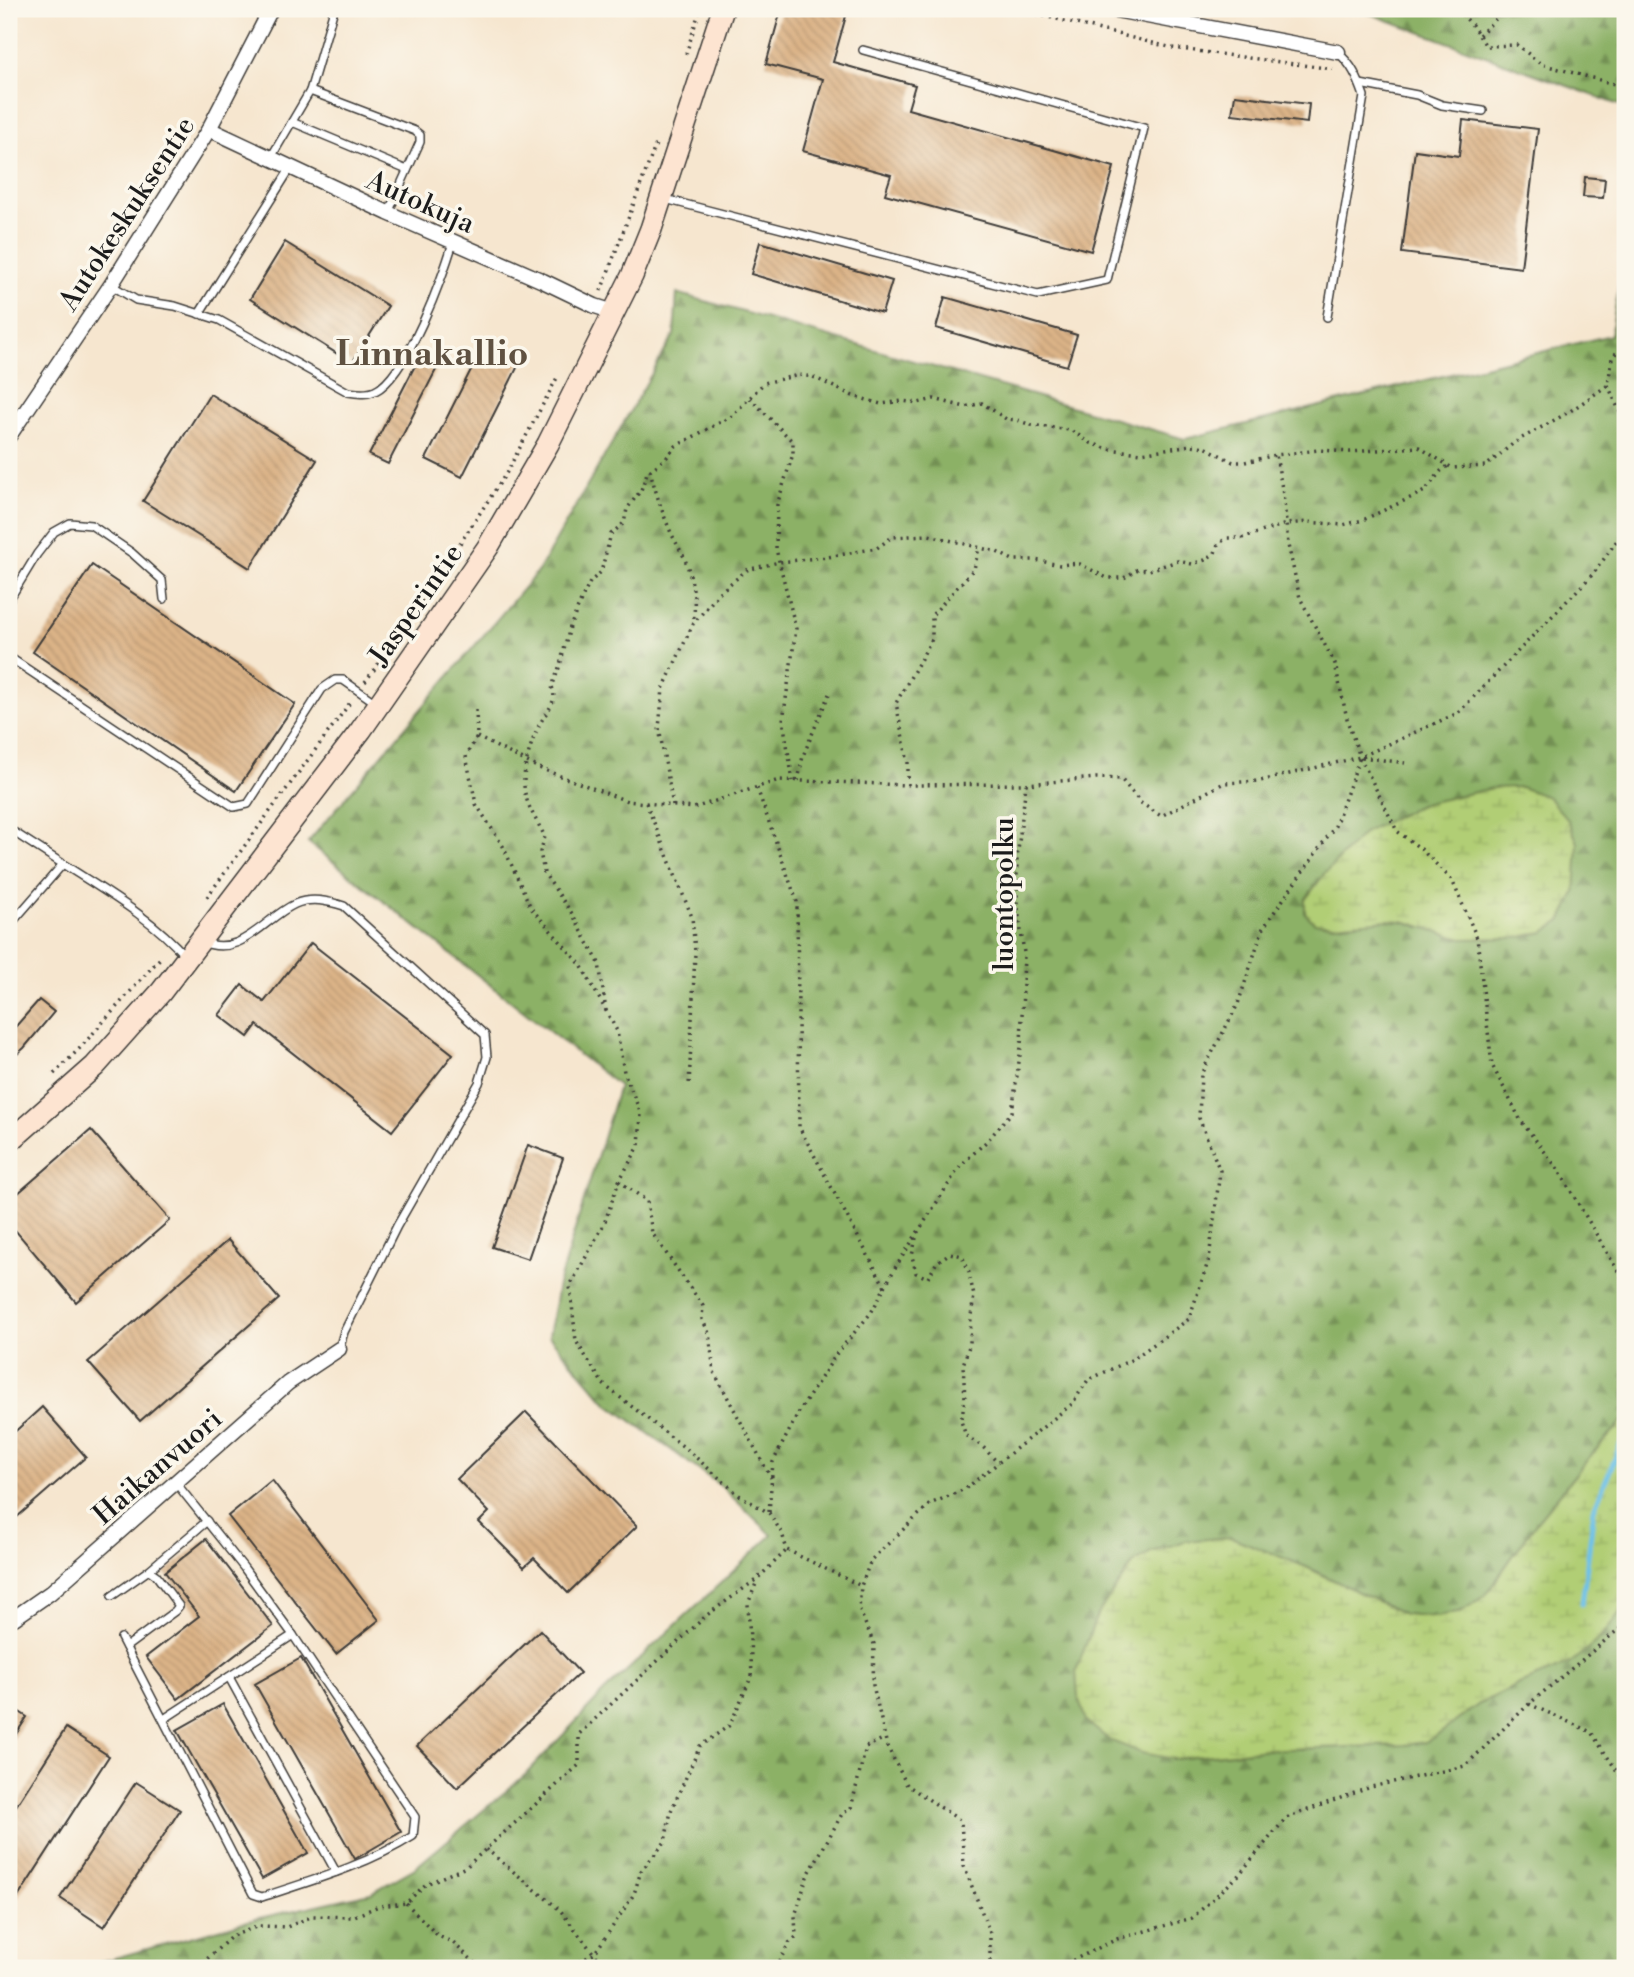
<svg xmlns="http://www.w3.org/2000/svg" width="1634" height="1977" font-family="'Libre Bodoni',serif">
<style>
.forest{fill:url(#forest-firs);stroke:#546641;stroke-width:2;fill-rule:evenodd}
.wetland{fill:url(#wetland-marsh);stroke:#667548;stroke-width:2}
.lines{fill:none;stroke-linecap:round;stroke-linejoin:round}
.stream{stroke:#6dc1e9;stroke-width:5}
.building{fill:url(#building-back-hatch)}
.service-casing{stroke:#3d3a37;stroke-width:10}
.minor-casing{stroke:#3d3a37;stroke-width:17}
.secondary-casing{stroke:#3d3a37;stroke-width:24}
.path{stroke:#3d3a37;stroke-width:3.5;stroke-dasharray:2 5;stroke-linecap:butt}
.service{stroke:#fff;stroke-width:7}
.minor{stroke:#fff;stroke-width:14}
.secondary{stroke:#fde4d1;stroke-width:21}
.labels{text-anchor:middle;stroke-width:7;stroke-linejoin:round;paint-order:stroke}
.street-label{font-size:28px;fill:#1c1c1c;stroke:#fbf7ec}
.district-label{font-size:35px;font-weight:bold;fill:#5f5141;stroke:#fbf7ec}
</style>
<defs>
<pattern id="forest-firs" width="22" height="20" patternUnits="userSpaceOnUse" patternTransform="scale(1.75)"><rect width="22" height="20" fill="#8cb166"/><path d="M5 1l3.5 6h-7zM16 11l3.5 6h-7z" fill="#728f53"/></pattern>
<pattern id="wetland-marsh" width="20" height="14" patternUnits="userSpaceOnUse" patternTransform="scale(1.75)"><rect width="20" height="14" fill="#b1ce75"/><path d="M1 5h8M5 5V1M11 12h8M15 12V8" fill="none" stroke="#98b065"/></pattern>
<pattern id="building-back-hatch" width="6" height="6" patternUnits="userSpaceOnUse" patternTransform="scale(1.75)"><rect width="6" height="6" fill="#dbb387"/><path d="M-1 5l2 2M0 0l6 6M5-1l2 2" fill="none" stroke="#bb9974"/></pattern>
</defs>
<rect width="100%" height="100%" fill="#fbf7ec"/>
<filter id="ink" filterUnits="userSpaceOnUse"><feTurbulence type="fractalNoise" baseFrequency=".0143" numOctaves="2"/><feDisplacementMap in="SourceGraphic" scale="14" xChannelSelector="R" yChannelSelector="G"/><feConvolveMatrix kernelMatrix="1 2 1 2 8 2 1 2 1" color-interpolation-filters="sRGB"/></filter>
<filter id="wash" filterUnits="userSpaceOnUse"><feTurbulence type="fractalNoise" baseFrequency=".00686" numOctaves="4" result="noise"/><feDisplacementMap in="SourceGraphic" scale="28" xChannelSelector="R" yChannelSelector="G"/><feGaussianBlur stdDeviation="1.57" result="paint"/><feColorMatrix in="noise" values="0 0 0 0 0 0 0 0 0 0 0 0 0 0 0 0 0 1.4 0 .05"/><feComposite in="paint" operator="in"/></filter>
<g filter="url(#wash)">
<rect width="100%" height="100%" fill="#f6e6cf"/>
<g class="forest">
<path d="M1357,9H1625V107Z"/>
<path d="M1625,248V1419L1592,1454L1538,1520L1485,1596L1462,1611L1437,1617L1404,1614L1306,1567L1231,1537L1174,1759L1259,1750L1404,1745L1425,1742L1439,1734L1479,1704L1519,1684L1600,1638L1625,1606V1968H79L255,1919L371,1893L415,1868L525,1775L604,1692L772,1535L722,1487L607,1403L549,1336L558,1285L619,1086L308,842L539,570L674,335L677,293L1185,439L1611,335ZM1422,804L1420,927L1403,921L1305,913V900L1325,873L1366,832Z"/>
</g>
<g class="wetland">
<path d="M1520,787L1548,797L1568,820L1578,843L1575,893L1561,921L1544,932L1516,938L1462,939L1403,921L1387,920L1334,925L1315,923L1305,913V900L1325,873L1365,832L1422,804L1493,788Z"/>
<path d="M1625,1419V1606L1600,1638L1569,1664L1519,1684L1479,1704L1439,1734L1425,1742L1404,1745L1259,1750L1174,1759L1142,1753L1109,1740L1086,1721L1078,1697L1076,1671L1097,1615L1133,1564L1151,1552L1185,1541L1231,1537L1306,1567L1404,1614L1437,1617L1462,1611L1485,1596L1538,1520L1592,1454Z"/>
</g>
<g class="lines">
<path class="stream" d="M1582,1604L1594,1509L1625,1434"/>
</g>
<g id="blocks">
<g class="building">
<path d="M799,9H819L846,16L833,62L915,85L908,109L1114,167L1091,251L885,194L891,175L803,151L823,79L766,64L781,10L797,15Z"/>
<path d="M1235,95L1309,104L1307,123L1232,114Z"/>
<path d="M1463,120L1538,129L1521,268L1402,253L1415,150L1459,156Z"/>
<path d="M1585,177L1605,179L1603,198L1583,197Z"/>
<path d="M285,242L388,306L352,363L250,299Z"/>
<path d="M760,242L892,281L882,313L751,274Z"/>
<path d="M945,297L1077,335L1067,366L936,328Z"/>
<path d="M486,340L522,358L462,477L426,459Z"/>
<path d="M420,356L438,366L388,464L369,455Z"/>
<path d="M210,394L317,460L250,568L143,501Z"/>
<path d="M92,565L295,704L236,791L33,652Z"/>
<path d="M311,943L453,1054L392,1131L257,1025L248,1037L219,1015L242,985L264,1002Z"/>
<path d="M39,1000L54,1012L24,1048L9,1061V1034Z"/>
<path d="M91,1130L170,1220L76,1302L9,1223V1201Z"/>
<path d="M528,1145L563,1158L528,1259L492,1247Z"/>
<path d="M228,1240L279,1299L140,1421L88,1362Z"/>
<path d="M42,1407L86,1457L9,1524V1437Z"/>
<path d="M526,1412L637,1526L568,1593L534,1558L524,1567L479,1522L489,1512L457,1479Z"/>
<path d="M272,1480L379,1620L336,1654L228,1516Z"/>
<path d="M206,1539L273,1626L178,1699L146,1657L199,1616L165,1572Z"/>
<path d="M540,1630L580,1673L457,1788L417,1746Z"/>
<path d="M301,1658L401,1832L355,1859L255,1684Z"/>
<path d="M223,1704L308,1853L262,1879L177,1730Z"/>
<path d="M9,1705L27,1717L9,1745Z"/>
<path d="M66,1728L109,1756L9,1911V1817Z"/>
<path d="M136,1782L180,1810L104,1927L60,1898Z"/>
</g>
</g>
</g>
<g filter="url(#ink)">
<use href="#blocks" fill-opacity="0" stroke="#3d3a37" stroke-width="2"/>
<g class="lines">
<defs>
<g id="service">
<path d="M1360,84L1417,95L1442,105L1483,111"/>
<path d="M310,91L334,9"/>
<path d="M292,122L407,170"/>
<path d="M270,159L310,91L415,131L420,135V142L388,213"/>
<path d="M665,199L1038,295L1107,280L1144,128L863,50"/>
<path d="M111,285L136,300L175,306L219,320L348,392C357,393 366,395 375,391C406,377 444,275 453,242"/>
<path d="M199,314L290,169"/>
<path d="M1327,317L1364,96C1358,79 1352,64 1338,53"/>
<path d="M9,600L37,554L54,532L70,523L91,525L132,553L162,580L164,599"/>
<path d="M9,657L234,807L248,804L322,689L335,680H343L376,703"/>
<path d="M9,829L63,864"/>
<path d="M9,926L63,864C106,892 152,918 186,957"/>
<path d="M201,941C240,960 264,918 295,904C311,897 328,901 344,906L485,1035L487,1057L479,1083L397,1226L344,1332L339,1349"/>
<path d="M149,1570L207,1521"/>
<path d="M112,1596L149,1570L156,1575L179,1606L175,1611L126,1647"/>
<path d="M121,1638L253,1894L262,1897C314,1880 367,1865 413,1836L415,1817L293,1635L244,1568L176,1483"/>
<path d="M229,1677L336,1872"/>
<path d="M164,1719L293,1635"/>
</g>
<g id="minor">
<path d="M1110,9L1338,52"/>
<path d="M209,129L388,213L543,281L595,306L614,312"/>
<path d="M9,436L111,285L209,129L271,9"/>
<path d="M9,1619L14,1618L50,1593L288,1383L339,1349"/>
</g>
<path id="secondary" d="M9,1142L95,1066L161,992L361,730L488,547L548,444L632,276L651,229L723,9"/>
</defs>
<use href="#service" class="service-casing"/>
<use href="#minor" class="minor-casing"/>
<use href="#secondary" class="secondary-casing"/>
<g class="path">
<path d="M1016,9L1173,48L1333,69"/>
<path d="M1335,9L1348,12L1352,9"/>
<path d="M1457,9L1472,25L1486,46L1517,45L1541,64L1625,87"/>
<path d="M1479,35L1496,19L1498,9"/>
<path d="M686,54L700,9"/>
<path d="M601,291L656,144"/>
<path d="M1625,342L1612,358L1608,385L1569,412L1515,442L1486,466L1452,468L1419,447L1350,452L1319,450L1276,455L1284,500L1288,545L1300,598L1335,664L1348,723L1360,757L1397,831L1421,849L1452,880L1477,938L1492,1065L1521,1121L1558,1169L1625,1283"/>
<path d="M1608,385L1625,424"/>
<path d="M750,398L793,442V454L777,505L776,549L796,629L783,720L793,781"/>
<path d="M650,470C655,490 661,509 669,528C673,538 679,547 684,557C692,576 697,602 693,622"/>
<path d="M365,682L399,636L507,472L558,376"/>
<path d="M476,710L477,737L466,756L476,804L503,846L531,908L581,965L617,1031L624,1072L641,1114L639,1146L619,1181L604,1224L570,1286L576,1341L603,1384L685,1448L739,1495L769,1513L782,1533L787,1550L861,1586"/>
<path d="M477,737L539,768L627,801L694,808L779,780L908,785L1026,784L1096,778L1121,779L1141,803L1161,816L1224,783L1260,781L1360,757L1458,713L1594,573L1625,529"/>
<path d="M1362,757L1405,763"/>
<path d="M798,781L803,756L829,694"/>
<path d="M908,785V763L896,703L932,639V615L974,569L979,548"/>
<path d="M757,788L797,902L799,1127L885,1287"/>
<path d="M646,803L692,917L695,952L689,1086"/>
<path d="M673,806L659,728L663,689L693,624L720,592L747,570L779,562L828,557L877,548L892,537L929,535L997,552L1013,560H1035L1060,565L1078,563L1107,578H1124L1138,569L1149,570L1178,561L1192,564L1205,560L1215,553L1218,544L1227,538H1242L1286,524L1308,522L1343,525L1363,520L1425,491L1441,471L1448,466"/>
<path d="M207,897L352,700"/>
<path d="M606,1011L599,963L573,915L544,873L540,852L545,837C536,818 523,802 524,780C524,765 533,735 541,722C547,710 558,702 552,687L560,665L570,627L579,605L590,582L601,572L611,534L624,523L627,509L641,490L647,473L667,457L676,446L732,416L764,383L799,375L813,377L853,396L881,404L902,401L918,403L934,399L965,407L982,403L1006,419L1017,420L1031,425L1070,430L1091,443L1108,449L1141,453L1191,445L1205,447L1233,462H1245L1276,455"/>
<path d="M54,1074L80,1048L162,956"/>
<path d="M619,1181L647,1201L652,1233L703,1306L702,1319L709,1333L714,1372L771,1478"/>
<path d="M916,1238L912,1256L916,1273L928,1278L937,1262L950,1253L962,1256L968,1269L974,1296L971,1316L970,1343L963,1365L965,1399L961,1421L966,1436L982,1446L998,1463"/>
<path d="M769,1512L773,1462L799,1412L837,1353L871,1313L895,1268L960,1166L988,1140L1012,1112L1021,1047L1024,953L1017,902V859L1026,784"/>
<path d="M1625,1566L1621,1601L1625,1613"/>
<path d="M1529,1704L1591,1732L1625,1783"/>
<path d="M486,1849L560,1910L594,1954L610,1968"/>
<path d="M406,1903L438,1936L452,1942L481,1968"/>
<path d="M197,1968L232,1936L259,1926L287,1927L313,1916L352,1917L379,1906L406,1903L426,1884L466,1867L579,1765V1734L707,1615L757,1579L787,1550"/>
<path d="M567,1968L594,1954L615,1923L634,1894L641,1871L665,1842L671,1811L700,1746L730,1725L752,1675L748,1604L757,1581"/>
<path d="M776,1968L789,1943L796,1937L795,1916L807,1877L842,1814L851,1808L866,1747L885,1738"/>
<path d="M990,1968V1933L964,1866L961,1821L907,1785L887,1746L873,1685L874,1644L859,1609L861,1586L871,1560L930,1504L965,1489L998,1463L1072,1404L1088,1380L1133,1359L1189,1319L1209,1259L1220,1171L1199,1118L1201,1074L1238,1004L1263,928L1335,826L1360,757"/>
<path d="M1061,1968L1065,1964L1117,1939L1192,1918L1237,1877L1286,1818L1371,1787L1465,1766L1529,1704L1625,1624"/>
</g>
<use href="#service" class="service"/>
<use href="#minor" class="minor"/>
<use href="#secondary" class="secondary"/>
</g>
</g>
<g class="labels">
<g class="street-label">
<text transform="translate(421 201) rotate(24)" y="10">Autokuja</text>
<text transform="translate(126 213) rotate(-57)" y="10">Autokeskuksentie</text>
<text transform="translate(415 604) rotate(-55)" y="10">Jasperintie</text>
<text transform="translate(1003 894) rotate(-90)" y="10">luontopolku</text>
<text transform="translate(157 1466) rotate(-41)" y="10">Haikanvuori</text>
</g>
<g class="district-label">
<text x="432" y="365">Linnakallio</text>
</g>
</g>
<rect width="1634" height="1977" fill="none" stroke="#fbf7ec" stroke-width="35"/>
</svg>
